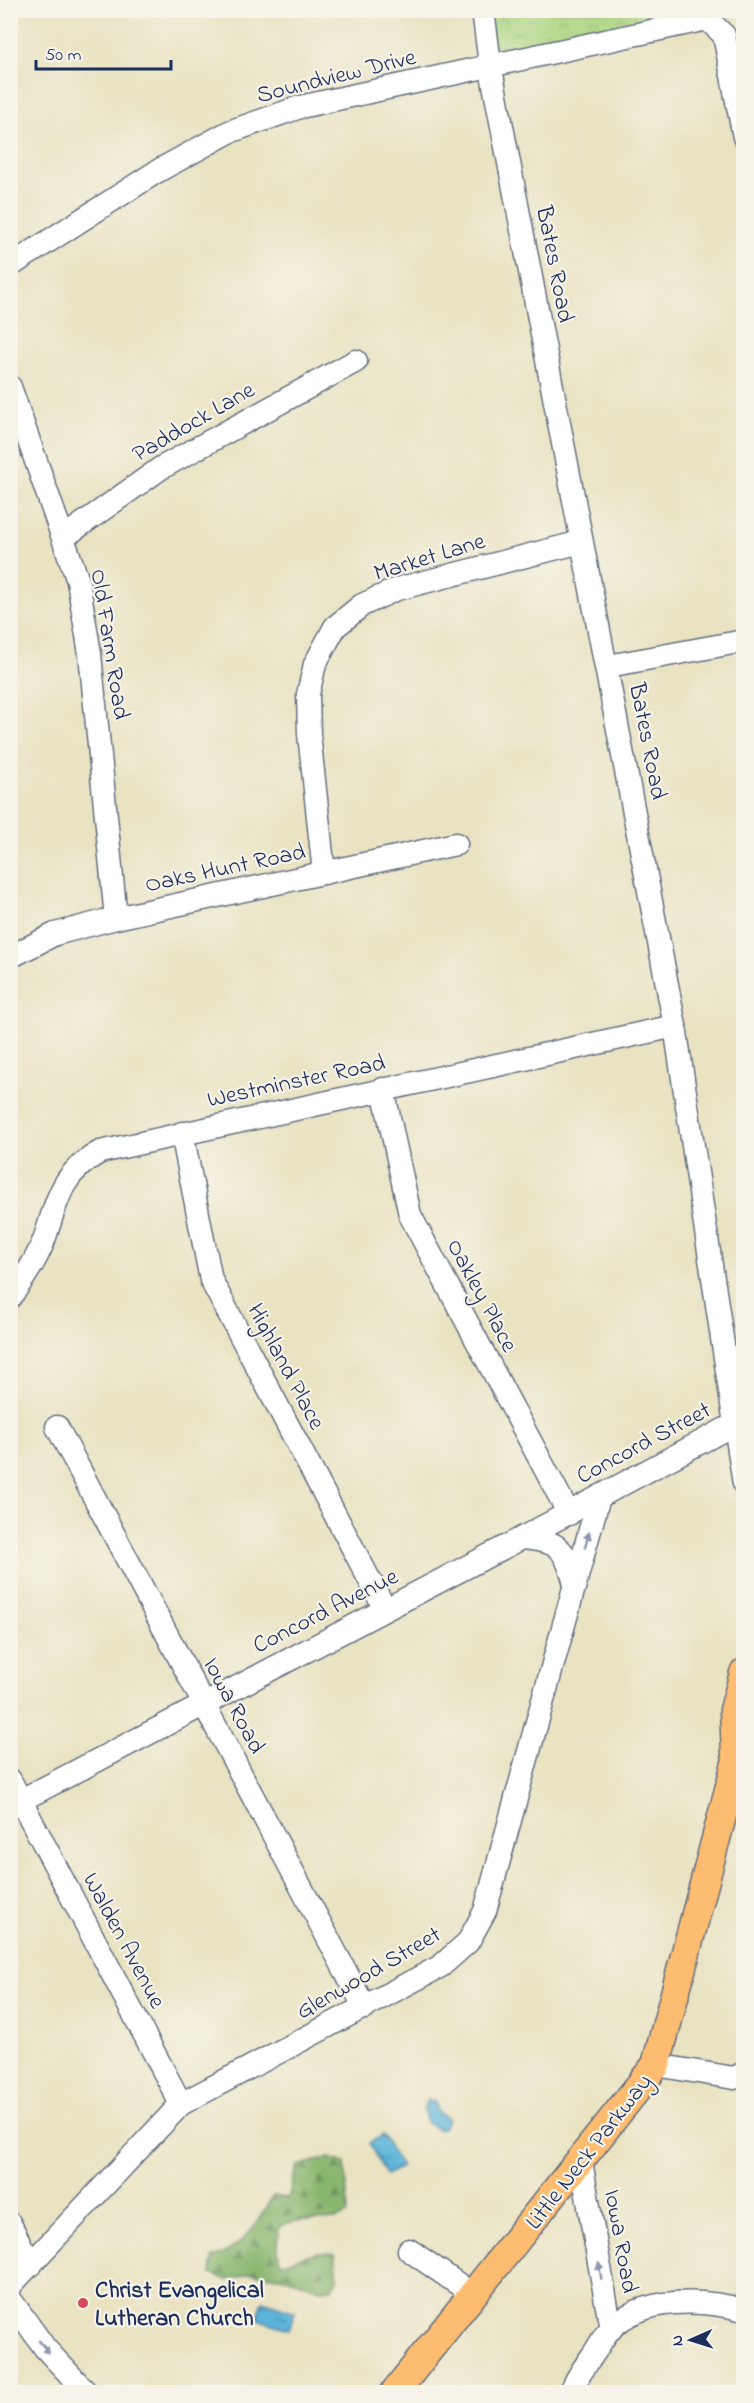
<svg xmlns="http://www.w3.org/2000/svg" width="754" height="2403" font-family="'Indie Flower',sans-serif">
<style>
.forest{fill:url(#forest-firs);stroke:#527266;stroke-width:1.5}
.park{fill:url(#park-crowns);stroke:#63826f;stroke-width:1.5}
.water{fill:url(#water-ripples);stroke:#3c729c;stroke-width:1.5}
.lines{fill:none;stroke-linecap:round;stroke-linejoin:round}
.minor-casing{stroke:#636e81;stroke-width:25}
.major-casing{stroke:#636e81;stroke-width:31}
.minor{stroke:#fff;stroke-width:22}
.major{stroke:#fdbc70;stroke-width:28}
.oneway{fill:#8d97ae}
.poi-dot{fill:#d1495b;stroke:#f7f3e8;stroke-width:2}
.labels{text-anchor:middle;stroke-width:4.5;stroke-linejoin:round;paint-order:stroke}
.street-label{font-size:24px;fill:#1b2f5e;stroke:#f7f3e8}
.poi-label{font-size:24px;font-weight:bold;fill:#1b2f5e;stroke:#f7f3e8;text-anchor:start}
</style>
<defs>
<pattern id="forest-firs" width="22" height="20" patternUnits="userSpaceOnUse" patternTransform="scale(1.5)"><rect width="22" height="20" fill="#88b66e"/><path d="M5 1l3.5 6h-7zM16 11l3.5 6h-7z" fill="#6e945e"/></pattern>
<pattern id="park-crowns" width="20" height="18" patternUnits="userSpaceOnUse" patternTransform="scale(1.5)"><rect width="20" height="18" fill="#abd580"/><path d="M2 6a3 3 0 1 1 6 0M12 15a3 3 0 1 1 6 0" fill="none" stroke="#93b771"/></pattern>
<pattern id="water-ripples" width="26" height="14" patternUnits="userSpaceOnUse" patternTransform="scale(1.5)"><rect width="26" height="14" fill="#5cb5d9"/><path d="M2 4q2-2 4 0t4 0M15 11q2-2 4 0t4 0" fill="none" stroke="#4b94b3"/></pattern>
</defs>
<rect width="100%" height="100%" fill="#f7f3e8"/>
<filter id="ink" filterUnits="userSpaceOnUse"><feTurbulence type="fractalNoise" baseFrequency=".0167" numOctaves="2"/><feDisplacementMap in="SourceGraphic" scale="12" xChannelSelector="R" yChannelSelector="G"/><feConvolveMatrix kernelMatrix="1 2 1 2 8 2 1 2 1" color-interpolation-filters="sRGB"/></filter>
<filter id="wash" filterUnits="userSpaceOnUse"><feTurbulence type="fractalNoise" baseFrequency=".008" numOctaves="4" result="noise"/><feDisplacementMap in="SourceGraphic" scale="24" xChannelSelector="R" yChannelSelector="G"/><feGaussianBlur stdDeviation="1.35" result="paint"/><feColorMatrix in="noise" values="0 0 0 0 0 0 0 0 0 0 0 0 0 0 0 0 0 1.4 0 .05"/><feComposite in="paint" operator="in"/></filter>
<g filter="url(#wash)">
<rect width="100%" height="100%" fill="#e9e3c2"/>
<path class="forest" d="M328,2158L345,2162L348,2214C330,2226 303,2213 279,2227L278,2250L280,2263L318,2252L335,2254L338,2277L332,2288L321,2289L293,2279L250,2273L228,2280L211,2274L213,2259C248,2243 254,2227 273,2196L288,2198L297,2166Z"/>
<path class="park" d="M487,11H706L494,60Z"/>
<g class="water">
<path d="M427,2100L435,2102L436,2110L448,2120L444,2128L436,2129L426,2122L424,2107Z"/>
<path d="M383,2135L401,2167L386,2175L369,2143Z"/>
<path d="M263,2301L295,2312L289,2329L257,2319Z"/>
</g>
</g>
<g filter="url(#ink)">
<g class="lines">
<defs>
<g id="minor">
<path d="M483,10L490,64L675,1026L744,1484"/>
<path d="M707,19L724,35L744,137"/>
<path d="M10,266L156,172L229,132L300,107L707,19"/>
<path d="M10,387L78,581L90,654L116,918"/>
<path d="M64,537L161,468L356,361"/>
<path d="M608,666L744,641"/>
<path d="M324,873L309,734L308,694L315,664L335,627L362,605L397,589L581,542"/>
<path d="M10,957L55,934L116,918L456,844"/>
<path d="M383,1089L410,1215L569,1514"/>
<path d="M182,1133L211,1280L385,1609"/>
<path d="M10,1297C24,1279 36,1261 44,1240C58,1200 59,1175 100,1152L675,1026"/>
<path d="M57,1427L365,2008"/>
<path d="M522,1538C560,1541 565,1548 575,1584"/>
<path d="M10,1780L181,2104"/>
<path d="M10,1806L522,1538L744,1419"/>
<path d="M656,2065L734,2078L744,2073"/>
<path d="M581,2162L611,2329"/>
<path d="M10,2224L31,2265"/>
<path d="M409,2250L474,2295"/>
<path d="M10,2286L181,2104L441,1966L468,1942L485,1911L599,1497"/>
<path d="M10,2299L45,2348L86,2392"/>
<path d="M571,2392C575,2379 584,2368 592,2356C598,2348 603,2337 610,2329C643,2296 703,2299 744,2310"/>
</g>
<g id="major">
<path d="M736,1754L734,1710L744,1673"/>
<path d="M395,2392L656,2065L744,1733"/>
</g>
</defs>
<use href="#minor" class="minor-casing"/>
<use href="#major" class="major-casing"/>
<use href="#minor" class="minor"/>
<use href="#major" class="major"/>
</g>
<defs><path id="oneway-solid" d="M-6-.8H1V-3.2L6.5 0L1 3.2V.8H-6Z" transform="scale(1.5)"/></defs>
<g class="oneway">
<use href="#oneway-solid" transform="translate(587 1540) rotate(-74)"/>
<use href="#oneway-solid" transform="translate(600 2271) rotate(-100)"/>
<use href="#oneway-solid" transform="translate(44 2347) rotate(51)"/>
</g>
</g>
<circle class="poi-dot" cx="83" cy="2303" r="6"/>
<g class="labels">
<g class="street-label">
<text transform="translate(336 75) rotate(-14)" y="8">Soundview Drive</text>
<text transform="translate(556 264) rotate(79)" y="8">Bates Road</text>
<text transform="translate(193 421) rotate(-30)" y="8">Paddock Lane</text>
<text transform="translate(429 556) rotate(-17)" y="8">Market Lane</text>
<text transform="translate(111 644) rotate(81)" y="8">Old Farm Road</text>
<text transform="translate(649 741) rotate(79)" y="8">Bates Road</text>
<text transform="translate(225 867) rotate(-12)" y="8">Oaks Hunt Road</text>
<text transform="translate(296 1080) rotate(-12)" y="8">Westminster Road</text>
<text transform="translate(483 1295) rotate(62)" y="8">Oakley Place</text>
<text transform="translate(287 1366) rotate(62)" y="8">Highland Place</text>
<text transform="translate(643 1442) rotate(-28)" y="8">Concord Street</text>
<text transform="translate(325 1610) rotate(-27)" y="8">Concord Avenue</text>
<text transform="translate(235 1705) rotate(62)" y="8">Iowa Road</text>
<text transform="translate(125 1940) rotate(62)" y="8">Walden Avenue</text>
<text transform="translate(368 1972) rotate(-30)" y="8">Glenwood Street</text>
<text transform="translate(588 2151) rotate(-52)" y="8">Little Neck Parkway</text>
<text transform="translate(622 2241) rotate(80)" y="8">Iowa Road</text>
</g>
<g class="poi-label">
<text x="95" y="2297">Christ Evangelical<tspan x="95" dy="28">Lutheran Church</tspan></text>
</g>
</g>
<rect width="754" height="2403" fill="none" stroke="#f7f3e8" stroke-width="36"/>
<g transform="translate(691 2340) rotate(267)" stroke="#f7f3e8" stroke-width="4.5" paint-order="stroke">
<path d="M0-4.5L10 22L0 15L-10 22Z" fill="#1b2f5e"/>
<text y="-9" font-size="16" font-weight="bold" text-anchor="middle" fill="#1b2f5e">N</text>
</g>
<path d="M36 60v9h135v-9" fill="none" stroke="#1b2f5e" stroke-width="3"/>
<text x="45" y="60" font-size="18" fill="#1b2f5e" stroke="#f7f3e8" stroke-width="4.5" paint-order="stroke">50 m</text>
</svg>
